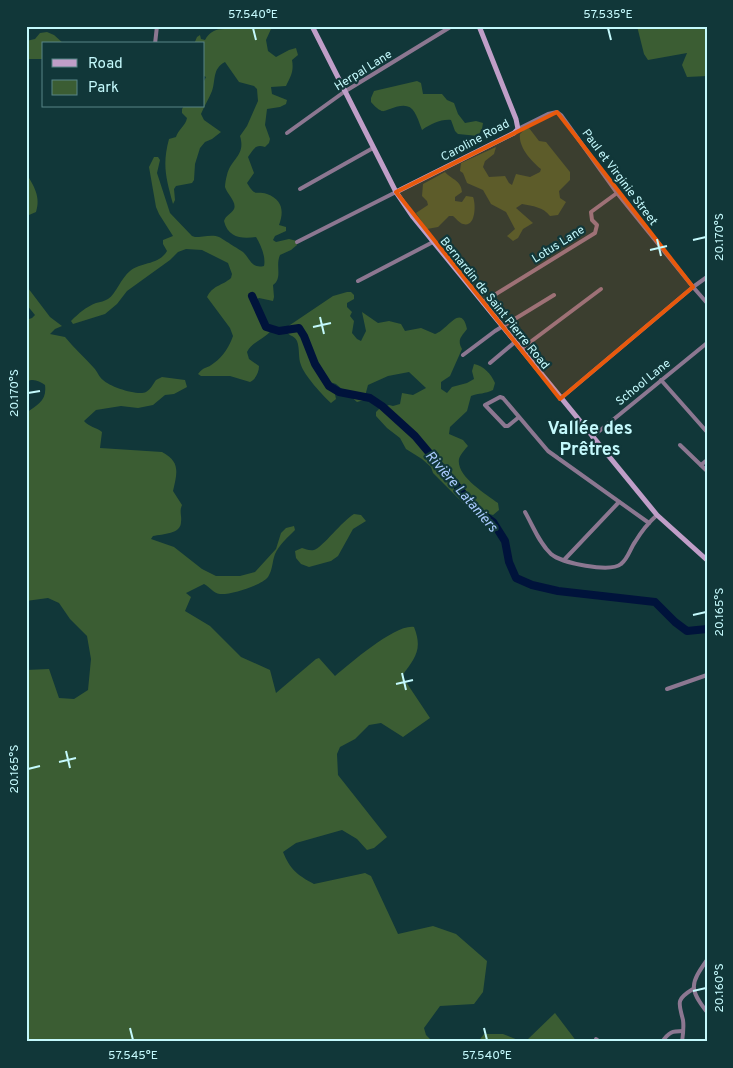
<svg xmlns="http://www.w3.org/2000/svg" width="733" height="1068" font-family="Overpass,sans-serif">
<style>
.green{fill:#3b5d33}
.lines{fill:none;stroke-linecap:round;stroke-linejoin:round}
.river{stroke:#00133b;stroke-width:8}
.street{stroke:#8c7791;stroke-width:4}
.secondary{stroke:#c09ec8;stroke-width:5}
.marked{fill:#e8590c;fill-opacity:0.2;stroke:#e8590c;stroke-width:4;stroke-linejoin:round}
.ticks{fill:none;stroke:#c4f9fc;stroke-width:2}
.labels{text-anchor:middle;stroke-width:4.5;stroke-linejoin:round;paint-order:stroke}
.street-label{font-size:12px;fill:#c4f9fc;stroke:#113739}
.water-label{font-size:14px;font-style:italic;fill:#abcbfe;stroke:#113739}
.district-label{font-size:18px;font-weight:bold;fill:#c4f9fc;stroke:#113739}
.neatline{fill:none;stroke:#c4f9fc;stroke-width:2}
.ticks-label{font-size:12px;text-anchor:middle;fill:#c4f9fc}
</style>
<rect width="100%" height="100%" fill="#113739"/>
<g class="green">
<path d="M225,26H271V29L266,40L268,51L276,57L289,50L296,48L298,55L292,60C294,71 291,76 286,86L271,87L272,94L287,100L286,104L280,107L267,109L265,125L270,139L269,143L265,147C255,144 254,149 248,157L254,173L247,183C256,198 255,190 267,194C283,200 284,212 279,225L286,227V231L275,236L273,240L276,242L289,239L297,241V245L291,250L280,255C275,266 283,278 273,285L274,297L273,301L259,298L254,301C257,313 259,324 271,331C264,339 252,342 247,352L249,359L259,366C259,372 256,379 250,382L230,376H201L198,374C204,366 207,369 214,363C223,357 230,345 233,336L230,328L207,297C213,285 222,286 231,278L232,274L228,263L202,250L186,249L178,252L170,260L127,291L117,304L105,314L73,324L71,321C79,313 86,307 96,303C100,302 105,301 108,299C116,294 121,278 130,271C141,262 159,265 167,251L163,244V240L173,236L159,214L156,207L149,167L154,157H158L160,160L157,173L170,213L192,236L195,237C202,237 213,234 219,237C221,238 240,250 243,252C250,258 251,269 264,266C266,257 261,245 256,237C242,239 228,238 224,221C226,215 231,214 234,209C237,202 227,194 225,187C225,184 226,178 227,175C231,158 246,156 240,136L247,126L258,101L257,89L254,86L239,82L225,62C212,69 216,80 212,91C209,99 204,106 201,114L204,120L221,132L212,139L205,142L200,148L195,164L194,180L192,183L176,186L174,189L175,200L173,204C166,178 162,165 169,139L176,137C178,130 186,125 187,118L182,113V109L184,106H204V81L206,77L204,76V44H194L197,37L200,35L201,39L205,40C209,32 216,29 224,29Z"/>
<path d="M637,26H707V76L687,77L682,65L687,53L648,60L644,54Z"/>
<path d="M47,32L54,35L64,44H44V59H26V41L35,39L40,33Z"/>
<path d="M417,81L421,83L423,94H442L447,100L454,103L458,114L465,123L476,121L483,123L482,129L478,136L458,134L455,131L451,120C441,119 431,124 422,130C414,108 412,100 387,110C384,111 383,112 380,110C377,109 373,104 371,102V98L374,91Z"/>
<path d="M529,128L539,141L546,142L570,172V180L559,191L560,198L566,202L558,215L550,216C543,207 533,206 522,204L516,208L533,223L523,229L518,238L513,241L507,236L515,229L506,212L491,204L483,190L467,183L463,173L460,171L461,163L496,147L494,154L485,161L483,167L489,177L505,176L509,183L512,185L516,174L530,177L540,172L541,169C532,162 518,147 520,134L524,130Z"/>
<path d="M445,172C452,180 461,180 462,192L455,197V201L462,202L466,196L473,197C476,204 476,228 463,224C459,223 456,218 453,216H449L438,227L427,229L416,213L428,205L427,201L422,196L423,184Z"/>
<path d="M26,173C34,186 41,197 36,212L29,215L26,211Z"/>
<path d="M26,288H28L50,317L62,326L55,329L50,334L65,337C74,348 84,357 94,368C97,371 99,377 103,380C110,387 138,396 146,392C151,389 153,384 156,380L162,377L185,380L187,387L174,394L165,395L153,405L138,408L121,406L96,410L84,421C89,427 96,427 102,432L100,448L162,452C181,462 177,473 173,491L182,505C179,512 182,515 181,522C181,534 163,534 153,536L151,539L174,547L202,569L216,576H240L255,572L276,549L281,533L286,528L294,526L295,530C288,537 279,545 275,554C272,562 273,569 268,577C262,585 231,595 220,594C213,593 210,587 204,584L186,593L191,597L185,611L210,626L241,657L270,670L276,693L316,659L319,658L335,676C351,663 395,624 414,627C423,650 415,658 402,676L430,718L403,737L381,723L369,725L355,739L340,747L337,754L338,775L387,837L374,848L367,850L357,839L342,830L296,843L283,852C290,869 297,875 314,884L365,873L371,876L398,934L433,926L456,934L487,961L483,992L474,1004L440,1006L424,1028L426,1035L433,1042H26V670L49,669L59,698L74,699L88,690L91,659L87,636L70,619L59,603L48,598L26,601V413C38,404 47,401 45,385C39,381 33,378 26,382V320L32,318L35,315L26,304Z"/>
<path d="M347,292H351L354,295V299L347,303V307L352,312L350,316L354,321L352,333L357,339L361,341L366,331L362,312L378,323L389,321L401,324L405,331L421,328L435,334C447,331 461,302 467,329C461,337 457,340 462,349L450,376L441,382V389L447,393L452,387L467,383L474,379L472,371L474,364C484,366 491,374 495,383L493,390C485,394 479,393 471,396L467,411L450,427L449,434L463,440L468,446C465,449 460,455 459,459C456,476 486,494 498,503L499,510L493,515L468,508L433,473L431,467L422,459L406,449L400,438L387,428L376,416V412L379,409L389,405L393,406L400,404L402,393L413,395L426,388L409,372L388,376L368,385L364,400L357,402L336,384L324,380L335,394L336,399L331,403C323,396 304,375 301,365C298,358 300,349 297,341C294,334 285,337 287,327L333,296Z"/>
<path d="M354,514L361,515L366,521L353,529L338,556L331,561L309,567L301,564L296,558L295,551L302,548C306,549 309,551 314,550C323,547 342,521 354,514Z"/>
<path d="M555,1013L577,1042H525Z"/>
<path d="M484,1034H503L523,1042H478Z"/>
</g>
<g class="lines">
<path class="river" d="M252,296L266,327L279,331L299,328L304,336L315,364L329,386L339,392L370,398L382,406L415,436L478,511L493,522L505,541L509,562L516,578L532,585L558,591L655,602L675,622L687,631L707,629"/>
<g class="street">
<path d="M155,44L157,26"/>
<path d="M518,129L548,114L557,112L561,115L617,193L693,287L560,399"/>
<path d="M287,133L344,92L452,26"/>
<path d="M300,189L373,148"/>
<path d="M297,242L396,192"/>
<path d="M707,277L693,287L707,303"/>
<path d="M358,281L433,242"/>
<path d="M483,302L595,233L597,225L592,220L591,212L617,193"/>
<path d="M521,349L601,289"/>
<path d="M463,355L495,331L554,295"/>
<path d="M490,363L515,342"/>
<path d="M661,380L707,432"/>
<path d="M519,417L508,426H505L485,405L500,397L503,398L548,451L649,523"/>
<path d="M592,437L707,343"/>
<path d="M680,445L707,471"/>
<path d="M701,465L707,460"/>
<path d="M525,512C533,526 539,543 551,554C561,563 610,573 621,564C628,559 630,549 635,542C641,532 648,523 657,515"/>
<path d="M564,560L619,502"/>
<path d="M667,689L707,675"/>
<path d="M707,960C690,984 689,989 707,1012"/>
<path d="M596,1039L600,1042"/>
<path d="M662,1042C669,1032 672,1031 683,1031"/>
<path d="M682,1042C683,1035 684,1027 683,1020C679,1003 675,1000 693,989"/>
</g>
<g class="secondary">
<path d="M312,26L396,192L413,217L657,515L707,560"/>
<path d="M396,192L514,133L518,129L516,119L479,26"/>
</g>
</g>
<path class="marked" d="M557,112L693,287L560,399L396,192Z"/>
<path class="ticks" d="M253,28L256,40M608,28L611,40M657,239L661,256M693,240L706,237M650,250L667,246M320,317L324,334M313,327L331,323M28,393L40,391M693,615L706,612M402,673L406,690M396,684L413,680M66,751L70,768M59,762L76,758M28,769L40,766M693,991L706,988M130,1028L133,1040M484,1028L487,1040"/>
<g class="labels">
<g class="street-label">
<text transform="translate(363 70) rotate(-32)" y="4">Herpal Lane</text>
<text transform="translate(475 140) rotate(-28)" y="4">Caroline Road</text>
<text transform="translate(620 177) rotate(53)" y="4">Paul et Virginie Street</text>
<text transform="translate(558 244) rotate(-32)" y="4">Lotus Lane</text>
<text transform="translate(495 303) rotate(51)" y="4">Bernardin de Saint Pierre Road</text>
<text transform="translate(643 382) rotate(-39)" y="4">School Lane</text>
</g>
<g class="water-label">
<text transform="translate(462 491) rotate(49)" y="5">Rivière Lataniers</text>
</g>
<g class="district-label">
<text x="590" y="434">Vallée des<tspan x="590" dy="21">Prêtres</tspan></text>
</g>
</g>
<rect width="733" height="1068" fill="none" stroke="#113739" stroke-width="55"/>
<rect x="42" y="42" width="162" height="65" fill="#113739" stroke="#598587"/>
<rect x="52" y="59" width="25" height="8" fill="#c09ec8" stroke="#598587"/>
<text x="88" y="68" font-size="15" fill="#c4f9fc">Road</text>
<rect x="52" y="80" width="25" height="15" fill="#3b5d33" stroke="#598587"/>
<text x="88" y="92" font-size="15" fill="#c4f9fc">Park</text>
<rect x="28" y="28" width="678" height="1012" class="neatline"/>
<g class="ticks-label">
<text x="253" y="18">57.540°E</text>
<text x="608" y="18">57.535°E</text>
<text transform="translate(719 237) rotate(-90)" y="4">20.170°S</text>
<text transform="translate(14 393) rotate(-90)" y="4">20.170°S</text>
<text transform="translate(719 612) rotate(-90)" y="4">20.165°S</text>
<text transform="translate(14 769) rotate(-90)" y="4">20.165°S</text>
<text transform="translate(719 988) rotate(-90)" y="4">20.160°S</text>
<text x="133" y="1059">57.545°E</text>
<text x="487" y="1059">57.540°E</text>
</g>
</svg>
